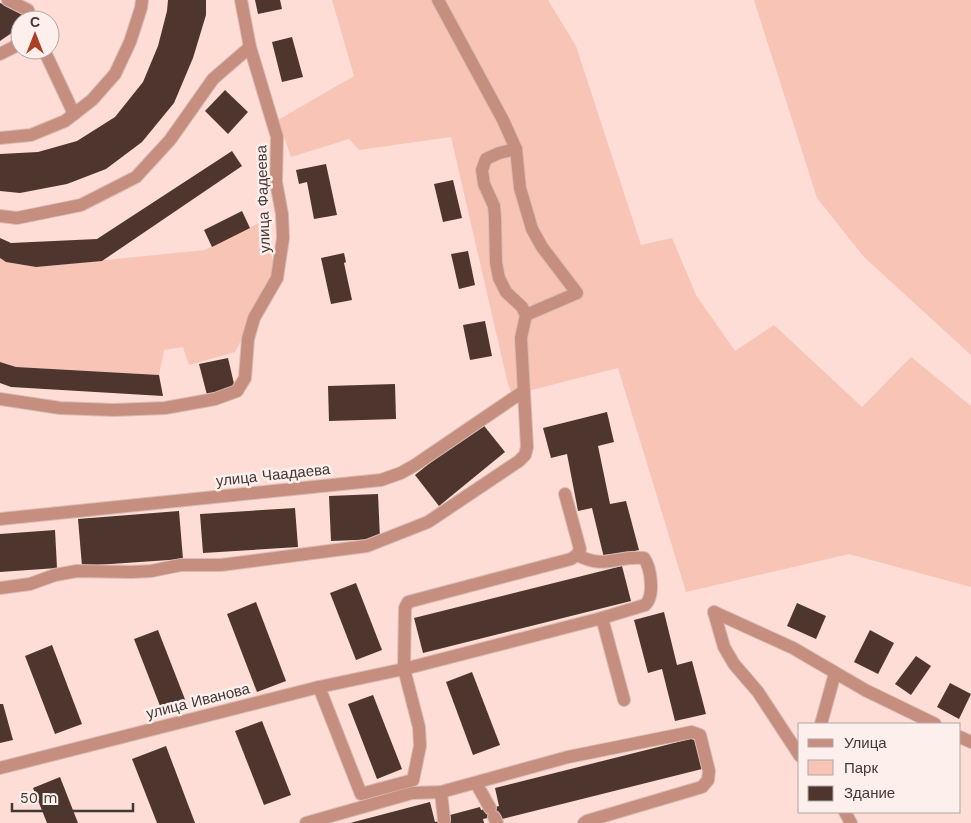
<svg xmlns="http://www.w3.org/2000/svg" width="971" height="823" font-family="'Work Sans',sans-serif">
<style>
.green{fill:#f8c4b6}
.building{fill:#4e362f}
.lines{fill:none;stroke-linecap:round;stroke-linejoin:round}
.minor-casing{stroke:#d8bcb5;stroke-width:14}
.minor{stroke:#c68e7f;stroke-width:12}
.labels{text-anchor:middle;stroke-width:5;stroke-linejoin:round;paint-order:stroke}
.street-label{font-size:15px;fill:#443835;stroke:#fcefec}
</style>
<rect width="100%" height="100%" fill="#fdddd5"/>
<g class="green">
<path d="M332,0H548L576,46L641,245L672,238L696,295L735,351L774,325L862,407L911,357L971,406V587L849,554L686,592L618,368L512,395L507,380L451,137L359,150L349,139L291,157L278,120L354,76Z"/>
<path d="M754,0H971V355L864,257L817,198Z"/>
<path d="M267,219L275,276L235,352L189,365L183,347L164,350L159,375L16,367L0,362V258L6,262L36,267L205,250Z"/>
</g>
<g class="building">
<path d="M168,0H206V15L193,58L174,103L142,142L106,169L67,184L20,193L0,191V154L38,152L77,141L115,117L143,82L158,46L167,11Z"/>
<path d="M255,0H280L282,9L258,14Z"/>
<path d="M0,3L26,13L13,32L0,41Z"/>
<path d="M292,37L303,77L282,82L272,42Z"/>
<path d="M225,90L248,112L228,134L205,111Z"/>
<path d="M232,151L242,166L102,261L36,267L6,262L0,258V238L11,243L97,239Z"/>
<path d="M326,164L337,215L314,219L307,182L299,184L296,170Z"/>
<path d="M453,180L462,218L443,222L434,184Z"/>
<path d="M242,211L250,228L212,247L204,230Z"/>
<path d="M468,251L475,285L459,289L451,254Z"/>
<path d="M344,253L346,262L344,263L352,300L331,304L321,258Z"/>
<path d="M485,321L492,356L470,360L463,325Z"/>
<path d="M228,358L235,388L207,395L199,364Z"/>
<path d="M0,362L16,367L159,375L163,396L11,387L0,383Z"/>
<path d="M395,384L396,419L329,421L328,386Z"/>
<path d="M607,412L614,442L598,446L610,504L626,501L639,550L604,558L592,508L578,511L567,454L551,458L543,428Z"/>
<path d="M481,422L505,452L439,506L415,475Z"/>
<path d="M378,494L380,539L331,541L329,496Z"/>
<path d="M295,508L298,547L203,553L200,514Z"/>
<path d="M179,511L183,559L82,566L78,519Z"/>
<path d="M55,530L57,568L0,572V534Z"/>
<path d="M622,566L631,601L423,653L414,618Z"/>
<path d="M356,583L382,650L356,660L330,593Z"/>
<path d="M256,602L286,681L257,692L227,614Z"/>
<path d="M797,603L826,616L816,639L787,626Z"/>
<path d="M664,612L677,665L692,661L706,714L675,721L662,669L648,673L634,620Z"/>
<path d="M158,630L186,702L162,711L134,639Z"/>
<path d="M870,630L894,643L878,674L854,662Z"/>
<path d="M52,645L82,724L55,734L25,656Z"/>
<path d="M916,656L931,666L911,695L895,684Z"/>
<path d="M472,672L500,745L473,755L446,682Z"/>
<path d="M950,683L971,694L959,719L937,707Z"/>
<path d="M373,695L402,769L377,779L348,704Z"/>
<path d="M0,704H3L13,740L0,743Z"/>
<path d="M262,721L291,795L264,805L235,731Z"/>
<path d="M694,738L702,769L502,819L501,815L483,819L484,823H350L430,802L435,822L451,818L450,815L480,807L481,810L499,806L495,788Z"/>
<path d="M166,746L195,823H157L132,759Z"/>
<path d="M60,777L78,823H47L33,788Z"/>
</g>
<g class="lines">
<defs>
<g id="minor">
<path d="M8,0L28,10L30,20"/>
<path d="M438,0L503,120L516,149L520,188L532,229L542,247L577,293L526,315"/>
<path d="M44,50L74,114"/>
<path d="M0,54L14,47L20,40"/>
<path d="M0,138L31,135L65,121L92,100L115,74L130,42L141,8L142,0"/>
<path d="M0,216L17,218L81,205L136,177L170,140L213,79L250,47"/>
<path d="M0,399L60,408L114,410L165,408L215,399L237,391L245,378L248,339L254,318L277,278L283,238L282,214L276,182L277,137L250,47L241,0"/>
<path d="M0,519L381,480L401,473L415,465L524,391"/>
<path d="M577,555C606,570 616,555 644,558C651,568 655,596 645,605L602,618"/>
<path d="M0,588L30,584L55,575L77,571L131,572L151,571L181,565H221L367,546L428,522L519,461L525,455L527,447L521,338L526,315L522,307L506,292L499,278L496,263L495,218L494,206L484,184L482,170L486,159L499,153L516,149"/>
<path d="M714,612L793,648L865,690L935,724"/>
<path d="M714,612L724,647L734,664L758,692L800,756"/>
<path d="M319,687L361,794L413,780L420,746L419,727L404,669L405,608L408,602L571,559L577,555L580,549L565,494"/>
<path d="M821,724L835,673"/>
<path d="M960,737L971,742"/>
<path d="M0,768L319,687L404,669L602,618L624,700"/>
<path d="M476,783L490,808"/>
<path d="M441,792L444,820"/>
<path d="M845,812L851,823"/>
<path d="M494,817L497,823"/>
<path d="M306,823L412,793L441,792L568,757L692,732L700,735L709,771L708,780L702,787L587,821L584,823"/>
</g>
</defs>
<use href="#minor" class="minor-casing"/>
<use href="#minor" class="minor"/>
</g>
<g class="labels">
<g class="street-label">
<text transform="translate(263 199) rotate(-92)" y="5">улица Фадеева</text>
<text transform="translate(273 475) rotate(-6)" y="5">улица Чаадаева</text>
<text transform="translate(198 701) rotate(-14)" y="5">улица Иванова</text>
</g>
</g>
<rect x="798" y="723" width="162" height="90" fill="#fcefec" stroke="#b2a6a3"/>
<rect x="808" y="739" width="25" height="8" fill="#c68e7f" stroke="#b2a6a3"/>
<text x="844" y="748" font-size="15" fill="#443835">Улица</text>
<rect x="808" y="760" width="25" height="15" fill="#f8c4b6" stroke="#b2a6a3"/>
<text x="844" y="773" font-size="15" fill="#443835">Парк</text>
<rect x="808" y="786" width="25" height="15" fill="#4e362f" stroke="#b2a6a3"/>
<text x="844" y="798" font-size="15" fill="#443835">Здание</text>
<g transform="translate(35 35)"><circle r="24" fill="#fcefec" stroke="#b2a6a3"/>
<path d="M0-4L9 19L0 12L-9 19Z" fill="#a94025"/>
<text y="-8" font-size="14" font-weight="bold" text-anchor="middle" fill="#443835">С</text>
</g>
<path d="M12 803v8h121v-8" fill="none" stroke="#443835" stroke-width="2.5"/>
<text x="20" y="803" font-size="15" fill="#443835" stroke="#fcefec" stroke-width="4" paint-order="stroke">50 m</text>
</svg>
